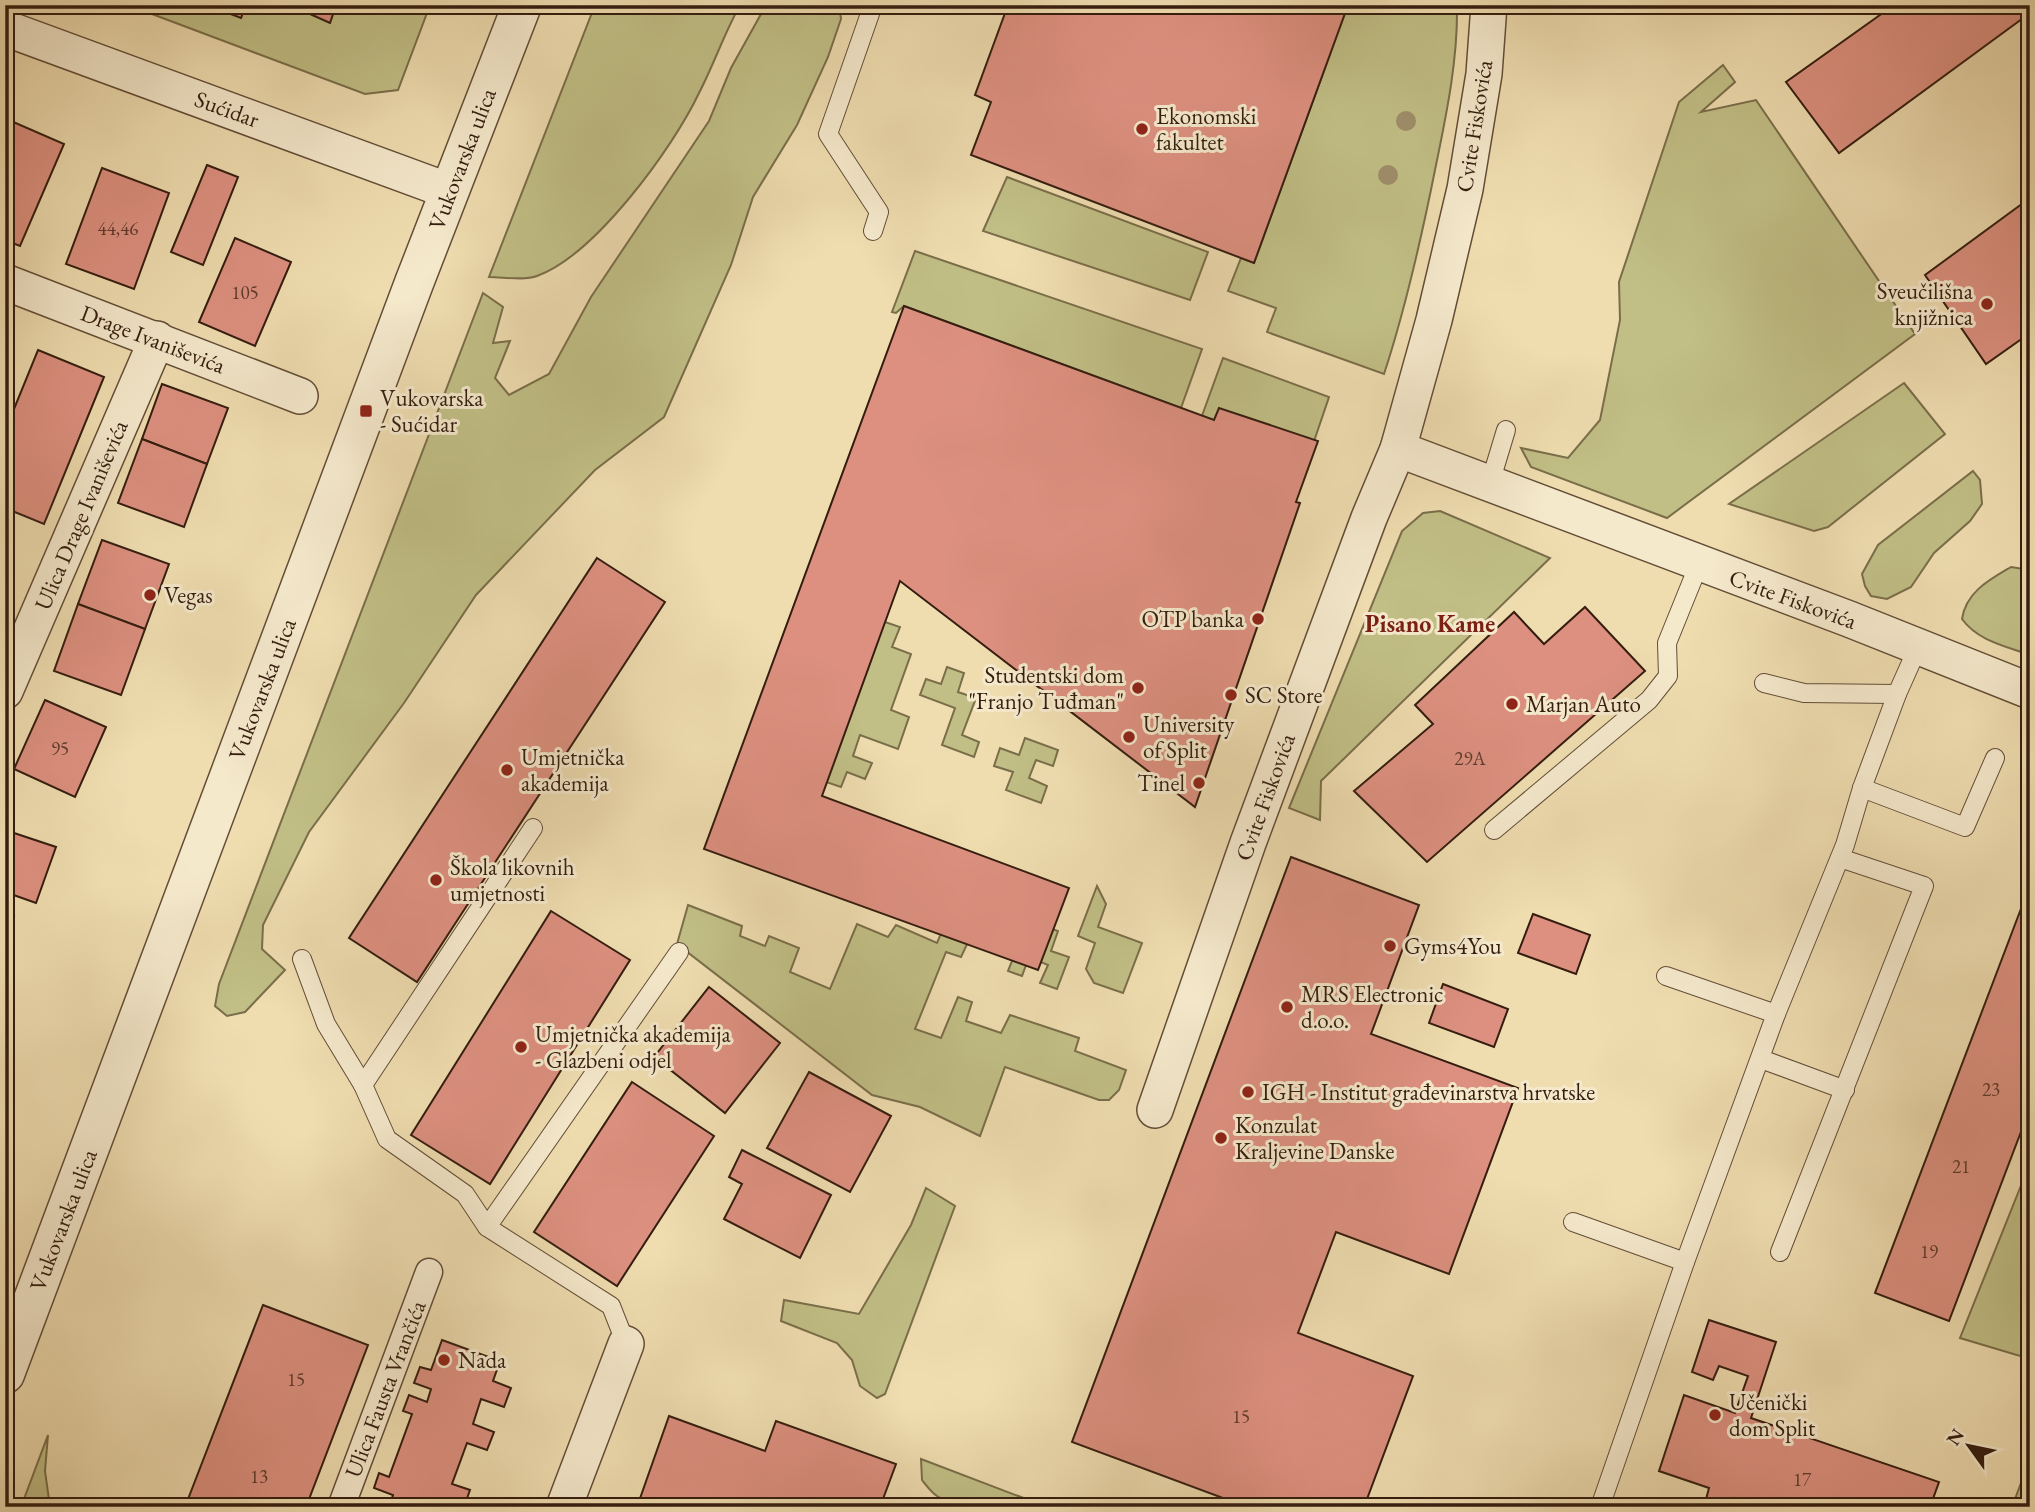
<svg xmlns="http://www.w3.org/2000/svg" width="2035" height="1512" font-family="'EB Garamond',serif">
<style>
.green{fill:#c1bf86;stroke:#7a6e4a;stroke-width:2}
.building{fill:#dd9080;stroke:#341d0f;stroke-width:2}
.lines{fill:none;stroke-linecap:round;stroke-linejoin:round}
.service-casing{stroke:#634d37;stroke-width:20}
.pedestrian-casing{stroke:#634d37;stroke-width:29}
.minor-casing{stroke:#634d37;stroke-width:38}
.tertiary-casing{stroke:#634d37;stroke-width:41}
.service{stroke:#f5e9cc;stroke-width:18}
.pedestrian{stroke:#f5e9cc;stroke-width:26}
.minor{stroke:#f5e9cc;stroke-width:35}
.tertiary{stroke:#f5e9cc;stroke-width:38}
.tree{fill:#9f8e6b}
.poi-dot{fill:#8f2418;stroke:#f5e9cc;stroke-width:2.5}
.labels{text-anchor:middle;stroke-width:6;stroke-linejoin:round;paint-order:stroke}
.number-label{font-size:19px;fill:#5e3a2b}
.street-label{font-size:23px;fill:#341d0f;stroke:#f5e9cc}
.poi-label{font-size:23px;fill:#341d0f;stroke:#f5e9cc;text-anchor:start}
.neighbourhood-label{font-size:24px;font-weight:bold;fill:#7a1f14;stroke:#f5e9cc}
</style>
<rect width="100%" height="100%" fill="#efddb0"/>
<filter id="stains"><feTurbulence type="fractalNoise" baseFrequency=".00286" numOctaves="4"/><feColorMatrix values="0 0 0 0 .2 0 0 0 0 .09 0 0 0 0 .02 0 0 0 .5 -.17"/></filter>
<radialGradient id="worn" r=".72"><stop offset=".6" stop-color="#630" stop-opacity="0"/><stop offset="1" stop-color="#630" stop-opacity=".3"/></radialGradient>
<g class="green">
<path d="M128,5H207L241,17L246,5H290L330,23L336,5H430L398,90L365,94Z"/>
<path d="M595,5H740C724,34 714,64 699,93C673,148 595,255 537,276C524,281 503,277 489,277Z"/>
<path d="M766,5H839L841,19L828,57L797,125L753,197L731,265L664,417L595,470L476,595L404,703L309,832L263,925L262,949L285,970L245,1012L227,1016L215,1006L219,984L483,293L503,307L493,343L510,341L495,378L509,395L549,374L591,297L709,121L731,68Z"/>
<path d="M1348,5H1457C1458,61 1446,116 1435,170C1421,240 1406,307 1384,374L1267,332L1276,308L1228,291L1241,258L1254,263Z"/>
<path d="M1723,65L1735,82L1701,112L1756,100L1915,334L1667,518L1531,467L1521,448L1568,458L1600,420L1620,320L1619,282L1679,102Z"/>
<path d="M1007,177L1208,252L1190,300L983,231Z"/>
<path d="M915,251L1202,349L1181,408L904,306L896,313L892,312Z"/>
<path d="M1223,358L1329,397L1294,500L1184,465Z"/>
<path d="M1904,383L1945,434L1828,527L1814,531L1729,504Z"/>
<path d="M1973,471L1980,480L1982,504L1970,521L1934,553L1911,587L1887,599L1871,596L1865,586L1862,574L1878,545Z"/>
<path d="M1440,511L1550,558L1321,781L1320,820L1289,808L1402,531L1423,513Z"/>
<path d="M2011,567L2030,570V655C2005,646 1978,641 1962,619C1966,592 1989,580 2011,567Z"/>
<path d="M882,621L900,627L892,647L911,654L891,710L909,717L898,749L860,735L853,756L872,763L865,779L847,772L841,787L823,781Z"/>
<path d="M947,667L964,673L958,692L976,698L962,735L979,742L974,757L942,745L955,708L920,695L926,679L941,684Z"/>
<path d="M1025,738L1058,750L1053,766L1036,760L1029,778L1047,786L1041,803L1006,790L1013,772L994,766L1000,748L1019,755Z"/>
<path d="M1097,886L1106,904L1098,927L1142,943L1123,993L1094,983L1086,969L1095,943L1078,936Z"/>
<path d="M688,905L742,926L740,936L765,946L769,936L799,948L790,972L830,989L857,924L888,937L896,925L937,943L942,931L969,940L961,957L946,952L915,1029L941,1038L958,997L972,1002L966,1021L1001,1033L1010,1015L1079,1038L1075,1051L1126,1070L1119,1090L1109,1100H1099L1005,1067L980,1136L920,1107L872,1095L677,944Z"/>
<path d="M1042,925L1058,931L1051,951L1069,957L1057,989L1040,983L1048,965L1029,957L1022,976L1008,971L1020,941Z"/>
<path d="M2030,1163V1359L1960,1338Z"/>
<path d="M926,1188L955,1206L885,1394L877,1398L860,1386L852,1360L837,1343L781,1321L784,1300L859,1314L911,1225Z"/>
<path d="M48,1435L45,1471L50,1507H21Z"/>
<path d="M921,1459L1047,1507C1016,1507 963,1512 937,1496C931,1492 926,1485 922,1480Z"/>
<path d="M2030,1459V1507H2012Z"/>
</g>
<g class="building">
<path d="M207,5H246L241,18Z"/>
<path d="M290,5H336L330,23Z"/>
<path d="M1008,5H1348L1254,263L971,155L991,102L975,95Z"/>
<path d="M1894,5H2030V13L1839,153L1786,82Z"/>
<path d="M11,121L64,144L20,246L5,240V134Z"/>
<path d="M207,165L238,177L203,265L171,252Z"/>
<path d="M102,168L169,193L134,289L66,264Z"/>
<path d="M2030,198V333L1986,364L1925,275Z"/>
<path d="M235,238L291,262L255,346L199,322Z"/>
<path d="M904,306L1214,420L1219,408L1318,441L1296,502L1300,503L1195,807L900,581L822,796L1069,888L1038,970L704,849Z"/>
<path d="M38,350L104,377L44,524L5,508V431Z"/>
<path d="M162,384L228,408L207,464L142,439Z"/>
<path d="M142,439L207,464L184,527L118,503Z"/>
<path d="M102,540L169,564L145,629L78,604Z"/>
<path d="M597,558L665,602L417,982L349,938Z"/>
<path d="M78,604L145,629L121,695L54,671Z"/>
<path d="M1585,607L1645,671L1427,862L1354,791L1433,724L1415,705L1514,612L1544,644Z"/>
<path d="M45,700L106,727L75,797L14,769Z"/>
<path d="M5,830L56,847L36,903L5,892Z"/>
<path d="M1291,857L1419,905L1371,1034L1518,1088L1449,1274L1336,1232L1298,1333L1413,1376L1364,1507H1247L1072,1442Z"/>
<path d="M2030,885V1108L1949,1321L1875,1293Z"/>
<path d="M551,911L630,960L490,1184L411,1135Z"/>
<path d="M5,912L14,916L5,933Z"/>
<path d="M1533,914L1590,935L1576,974L1518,953Z"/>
<path d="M1443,984L1508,1009L1494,1047L1429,1023Z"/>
<path d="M709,987L780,1043L725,1113L654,1057Z"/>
<path d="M809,1072L891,1116L850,1192L767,1148Z"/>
<path d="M632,1082L714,1136L617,1286L534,1232Z"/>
<path d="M742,1150L831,1195L800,1258L724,1219L742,1184L729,1177Z"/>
<path d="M263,1305L368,1345L306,1507H185Z"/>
<path d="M1709,1320L1776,1342L1751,1418L1939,1482L1930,1507H1763L1736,1498L1733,1507H1704L1709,1488L1659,1471L1684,1395L1735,1413L1748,1376L1719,1366L1713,1380L1692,1372Z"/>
<path d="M442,1340L500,1361L493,1381L511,1388L504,1407L481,1399L473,1424L494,1432L487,1450L467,1443L452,1484L470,1490L464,1507L443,1504L442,1507H389L393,1495L374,1488L379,1473L389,1477L412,1414L403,1411L409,1395L427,1402L431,1389L414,1383L420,1367L431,1370Z"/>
<path d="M669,1416L765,1451L776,1421L896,1464L880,1507H637Z"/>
</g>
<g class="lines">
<defs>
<g id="service">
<path d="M873,231L879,212L828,134L873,5"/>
<path d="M1490,483L1506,430"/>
<path d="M1764,683L1804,693L1897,694"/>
<path d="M1862,788L1965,827L1995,758"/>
<path d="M1494,830L1649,700L1668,676L1667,643L1699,564"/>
<path d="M302,959L326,1024L363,1085"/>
<path d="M1666,976L1776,1014"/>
<path d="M1761,1059L1845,1090"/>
<path d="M1573,1222L1685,1262"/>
<path d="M487,1227L465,1194L387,1139L363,1085L533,828"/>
<path d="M1780,1252L1924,886L1840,858"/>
<path d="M626,1344L611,1306L487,1227L679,952"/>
<path d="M1600,1507L1685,1262L1776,1014L1845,845L1862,788L1897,694L1918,647"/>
</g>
<path id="pedestrian" d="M341,1507L429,1272"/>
<g id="minor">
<path d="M5,28L449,191"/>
<path d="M5,282L300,396"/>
<path d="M1398,449L1849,619L2030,691"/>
<path d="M5,691L157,339"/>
<path d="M1155,1110L1248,843L1369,518L1398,449L1434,320L1465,189L1484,74L1489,5"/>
<path d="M564,1507L626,1344"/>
</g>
<path id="tertiary" d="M5,1374L414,283L522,5"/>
</defs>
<use href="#service" class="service-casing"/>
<use href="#pedestrian" class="pedestrian-casing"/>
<use href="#minor" class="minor-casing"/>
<use href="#tertiary" class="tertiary-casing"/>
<use href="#service" class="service"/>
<use href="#pedestrian" class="pedestrian"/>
<use href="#minor" class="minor"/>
<use href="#tertiary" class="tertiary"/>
</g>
<g class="tree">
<circle cx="1406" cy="121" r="10"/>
<circle cx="1388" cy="175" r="10"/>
</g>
<g class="poi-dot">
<circle cx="1142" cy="129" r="7"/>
<circle cx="1987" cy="304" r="7"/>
<rect x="359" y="404" width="14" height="14" rx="3.5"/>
<circle cx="150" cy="595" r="7"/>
<circle cx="1258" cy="619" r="7"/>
<circle cx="1138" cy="688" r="7"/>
<circle cx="1231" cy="695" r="7"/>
<circle cx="1512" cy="704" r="7"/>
<circle cx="1129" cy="737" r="7"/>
<circle cx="507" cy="770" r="7"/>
<circle cx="1199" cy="783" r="7"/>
<circle cx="436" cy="880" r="7"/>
<circle cx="1390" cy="946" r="7"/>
<circle cx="1287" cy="1007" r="7"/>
<circle cx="521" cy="1047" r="7"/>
<circle cx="1248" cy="1092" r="7"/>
<circle cx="1221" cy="1138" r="7"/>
<circle cx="444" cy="1360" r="7"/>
<circle cx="1715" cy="1415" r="7"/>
</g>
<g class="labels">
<g class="number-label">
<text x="118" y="235">44,46</text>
<text x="245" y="299">105</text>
<text x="60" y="755">95</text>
<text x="1470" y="765">29A</text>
<text x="1991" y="1096">23</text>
<text x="1961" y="1173">21</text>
<text x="1929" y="1258">19</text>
<text x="296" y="1386">15</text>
<text x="1241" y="1423">15</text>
<text x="259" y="1483">13</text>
<text x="1802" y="1486">17</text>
</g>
<g class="street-label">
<text transform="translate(227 109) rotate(20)" y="8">Sućidar</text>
<text transform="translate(1474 126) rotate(-81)" y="8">Cvite Fiskovića</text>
<text transform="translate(462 159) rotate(-69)" y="8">Vukovarska ulica</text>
<text transform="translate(153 339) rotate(21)" y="8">Drage Ivaniševića</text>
<text transform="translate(81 515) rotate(-67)" y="8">Ulica Drage Ivaniševića</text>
<text transform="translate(1793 599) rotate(20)" y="8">Cvite Fiskovića</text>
<text transform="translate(262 689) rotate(-69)" y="8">Vukovarska ulica</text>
<text transform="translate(1265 797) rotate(-70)" y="8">Cvite Fiskovića</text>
<text transform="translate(63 1220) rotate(-69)" y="8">Vukovarska ulica</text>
<text transform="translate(385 1389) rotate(-69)" y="8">Ulica Fausta Vrančića</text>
</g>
<g class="poi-label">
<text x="1156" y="124">Ekonomski<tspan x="1156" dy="26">fakultet</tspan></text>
<text x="1973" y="299" text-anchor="end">Sveučilišna<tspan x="1973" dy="26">knjižnica</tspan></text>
<text x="380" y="406">Vukovarska<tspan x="380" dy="26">- Sućidar</tspan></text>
<text x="164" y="603">Vegas</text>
<text x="1244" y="627" text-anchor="end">OTP banka</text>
<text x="1124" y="683" text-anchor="end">Studentski dom<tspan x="1124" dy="26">"Franjo Tuđman"</tspan></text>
<text x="1245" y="703">SC Store</text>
<text x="1526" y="712">Marjan Auto</text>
<text x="1143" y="732">University<tspan x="1143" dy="26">of Split</tspan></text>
<text x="521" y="765">Umjetnička<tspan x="521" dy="26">akademija</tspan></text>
<text x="1185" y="791" text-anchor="end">Tinel</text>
<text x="450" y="875">Škola likovnih<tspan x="450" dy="26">umjetnosti</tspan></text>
<text x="1404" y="954">Gyms4You</text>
<text x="1301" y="1002">MRS Electronic<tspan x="1301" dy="26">d.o.o.</tspan></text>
<text x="535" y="1042">Umjetnička akademija<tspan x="535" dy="26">- Glazbeni odjel</tspan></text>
<text x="1262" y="1100">IGH - Institut građevinarstva hrvatske</text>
<text x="1235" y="1133">Konzulat<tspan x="1235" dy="26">Kraljevine Danske</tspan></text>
<text x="458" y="1368">Nada</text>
<text x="1729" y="1410">Učenički<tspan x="1729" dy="26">dom Split</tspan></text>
</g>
<g class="neighbourhood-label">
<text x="1430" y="632">Pisano Kame</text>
</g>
</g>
<rect width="2035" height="1512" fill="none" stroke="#efddb0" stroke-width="28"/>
<rect x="7" y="7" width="2021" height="1498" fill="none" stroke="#341d0f" stroke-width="3.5"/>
<rect x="14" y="14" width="2007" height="1484" fill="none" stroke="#341d0f" stroke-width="2"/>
<g transform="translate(1969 1446) rotate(303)" stroke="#f5e9cc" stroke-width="5" paint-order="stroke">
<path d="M0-5L12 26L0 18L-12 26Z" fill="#341d0f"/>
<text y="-10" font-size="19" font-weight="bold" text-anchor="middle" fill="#341d0f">N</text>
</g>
<rect width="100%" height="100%" filter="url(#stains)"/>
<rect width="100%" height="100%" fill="url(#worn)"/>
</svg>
